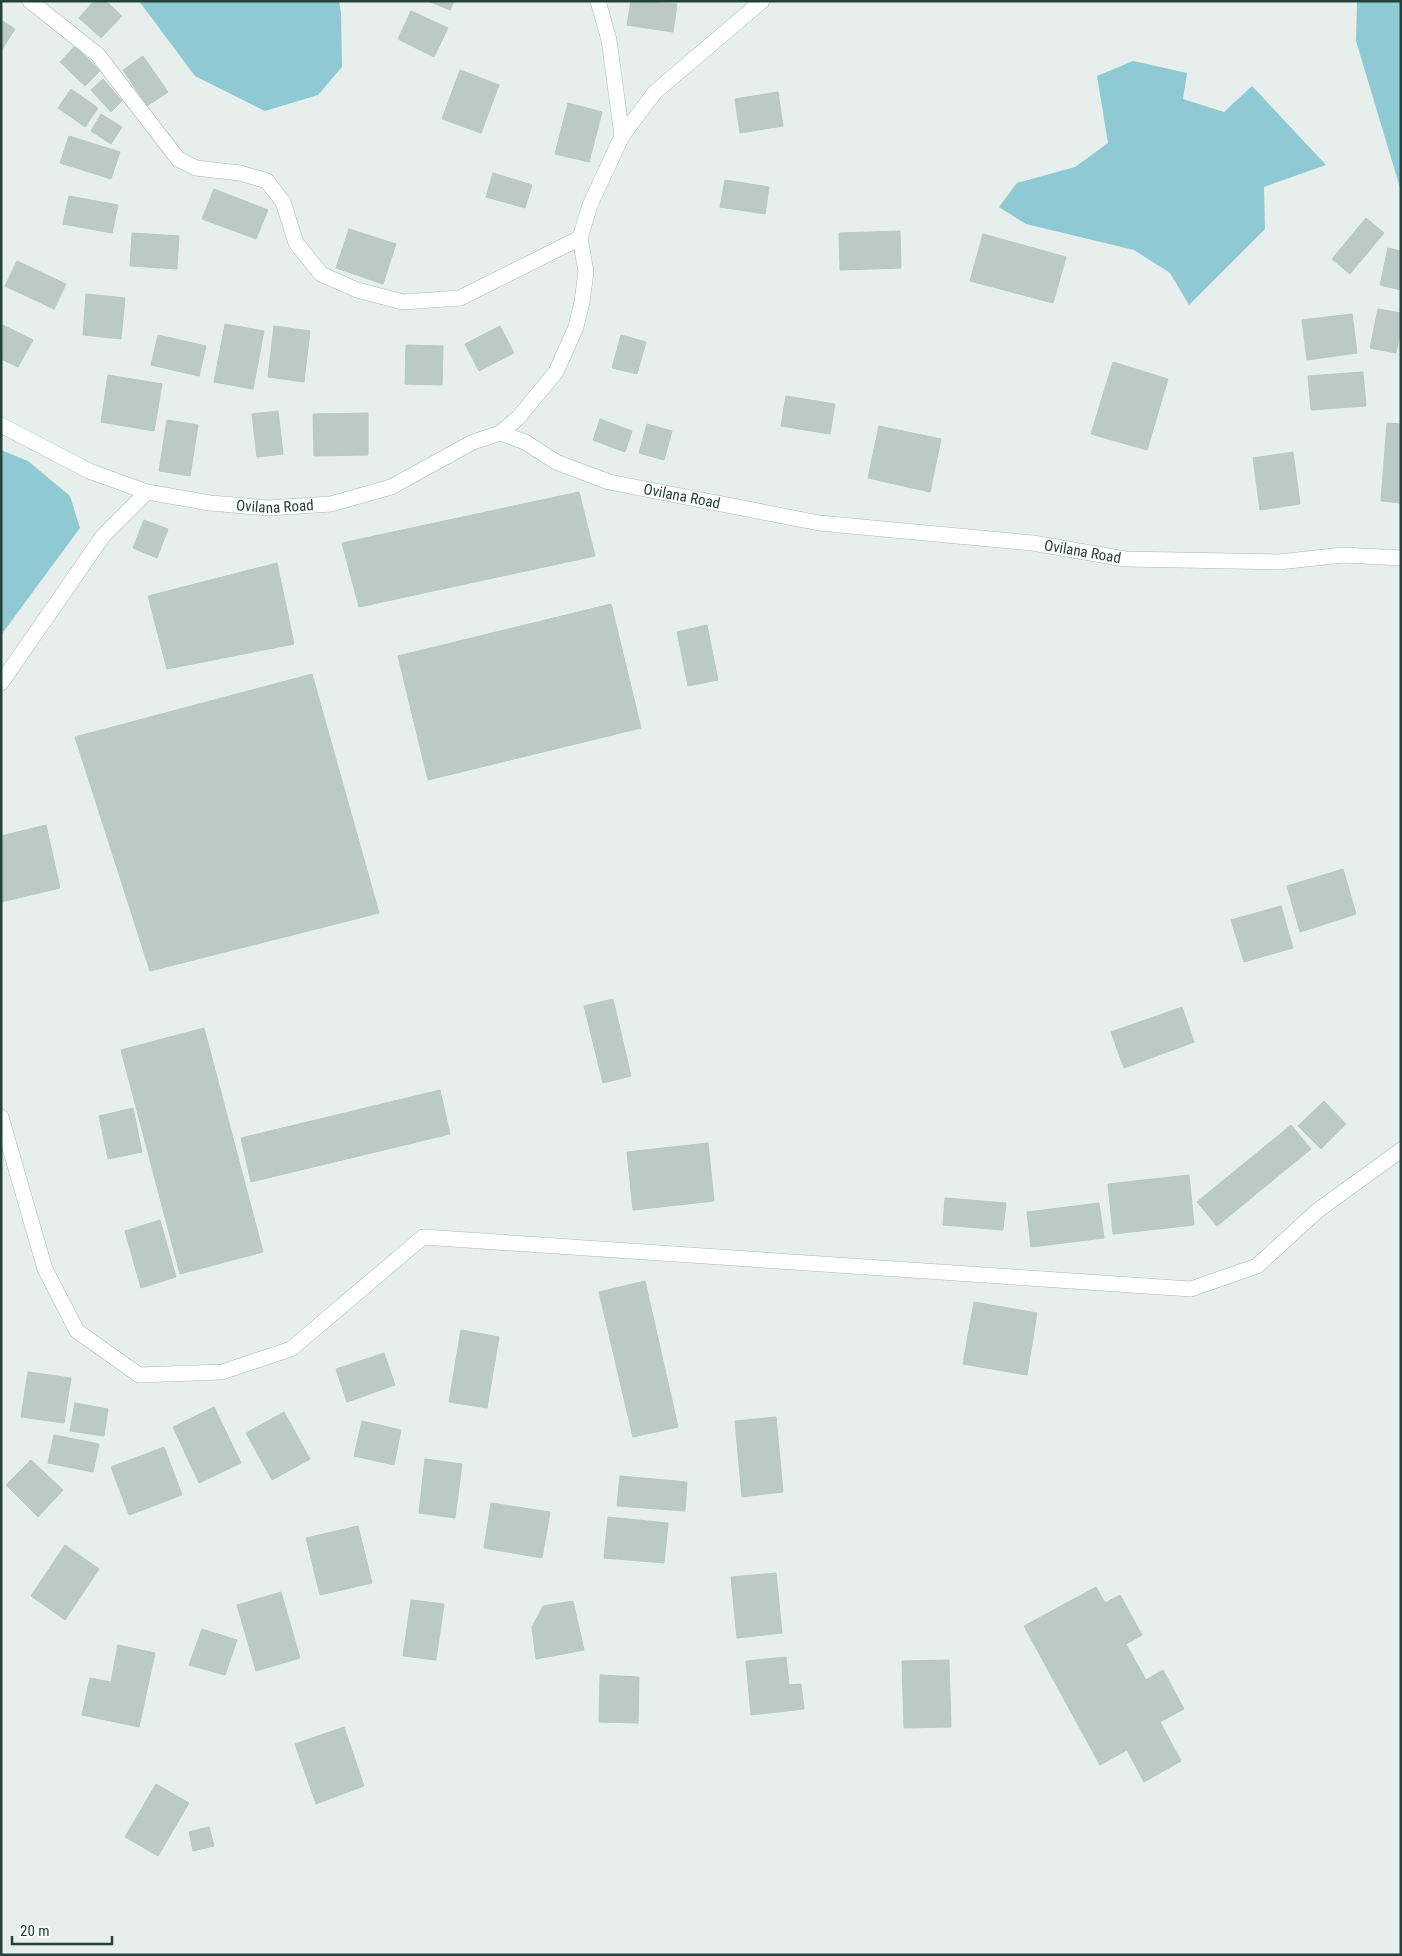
<svg xmlns="http://www.w3.org/2000/svg" width="1402" height="1956" font-family="'Roboto Condensed',sans-serif">
<style>
.water{fill:#8ec9d4}
.building{fill:#bbcac4;stroke:#b8c9c2}
.lines{fill:none;stroke-linecap:round;stroke-linejoin:round}
.street-casing{stroke:#a8b8b2;stroke-width:16}
.street{stroke:#fff;stroke-width:15}
.labels{text-anchor:middle;stroke-width:4.5;stroke-linejoin:round;paint-order:stroke}
.street-label{font-size:15px;fill:#24423a;stroke:#f7fbf9}
</style>
<rect width="100%" height="100%" fill="#e6efeb"/>
<g class="water">
<path d="M139,1H339L341,13L342,67L318,95L265,111L195,76Z"/>
<path d="M1357,1H1401V191L1356,41Z"/>
<path d="M1133,61L1187,73L1183,99L1224,112L1252,86L1326,165L1264,187L1265,229L1189,305L1170,273L1134,250L1026,224L999,207L1017,183L1075,167L1108,143L1097,76Z"/>
<path d="M1,450L28,461L70,496L80,528L1,635Z"/>
</g>
<g class="building">
<path d="M94,1H106L122,16L101,38L79,18Z"/>
<path d="M428,1H454L450,10Z"/>
<path d="M631,1L677,4L673,32L627,25Z"/>
<path d="M411,11L448,28L434,57L398,39Z"/>
<path d="M1,20L15,29L1,51Z"/>
<path d="M75,46L100,71L85,86L60,62Z"/>
<path d="M143,56L168,92L147,106L123,70Z"/>
<path d="M460,70L499,85L481,133L442,119Z"/>
<path d="M103,79L122,101L111,112L91,90Z"/>
<path d="M71,89L98,108L85,127L58,108Z"/>
<path d="M778,92L783,126L740,133L735,99Z"/>
<path d="M568,103L602,112L589,162L555,154Z"/>
<path d="M101,114L122,127L111,144L91,131Z"/>
<path d="M69,136L120,152L111,179L60,163Z"/>
<path d="M493,173L532,185L525,208L486,197Z"/>
<path d="M725,180L769,187L765,214L720,207Z"/>
<path d="M214,189L268,210L256,239L202,219Z"/>
<path d="M69,196L118,205L112,233L63,224Z"/>
<path d="M1366,218L1384,233L1350,274L1332,259Z"/>
<path d="M349,229L396,244L383,284L336,268Z"/>
<path d="M900,231L901,268L840,270L839,233Z"/>
<path d="M132,233L179,236L177,269L130,266Z"/>
<path d="M983,234L1066,257L1053,303L970,281Z"/>
<path d="M1388,248L1401,251V290L1380,285Z"/>
<path d="M17,261L66,284L54,309L5,286Z"/>
<path d="M86,294L125,298L121,339L83,335Z"/>
<path d="M1378,309L1401,313V329L1396,353L1370,348Z"/>
<path d="M1352,314L1357,353L1307,360L1302,320Z"/>
<path d="M1,324L33,340L18,367L1,359Z"/>
<path d="M225,324L264,331L253,389L214,382Z"/>
<path d="M274,326L310,331L304,382L268,377Z"/>
<path d="M500,326L514,353L479,371L465,344Z"/>
<path d="M158,335L206,346L199,376L151,365Z"/>
<path d="M621,335L646,342L637,374L612,368Z"/>
<path d="M406,345L443,346L442,385L405,384Z"/>
<path d="M1113,362L1168,379L1147,450L1091,434Z"/>
<path d="M1363,372L1366,406L1311,410L1308,376Z"/>
<path d="M108,375L162,384L154,431L101,422Z"/>
<path d="M786,396L835,404L830,434L781,426Z"/>
<path d="M278,411L283,454L257,457L252,414Z"/>
<path d="M368,413V455L314,456L313,414Z"/>
<path d="M600,419L632,431L625,452L593,440Z"/>
<path d="M167,420L198,425L190,476L159,471Z"/>
<path d="M1387,423L1401,424V503L1381,501Z"/>
<path d="M647,424L672,431L664,460L639,453Z"/>
<path d="M879,426L941,439L930,492L868,478Z"/>
<path d="M1293,452L1300,504L1260,510L1253,458Z"/>
<path d="M579,492L595,556L359,607L342,543Z"/>
<path d="M144,520L168,529L157,558L133,548Z"/>
<path d="M277,563L294,644L167,669L148,596Z"/>
<path d="M611,604L641,728L428,780L398,656Z"/>
<path d="M707,625L718,680L688,686L677,632Z"/>
<path d="M312,674L379,913L150,971L75,737Z"/>
<path d="M46,825L60,888L1,902V836Z"/>
<path d="M1343,869L1356,914L1300,932L1287,886Z"/>
<path d="M1281,906L1293,948L1244,962L1231,920Z"/>
<path d="M613,999L631,1076L603,1083L584,1006Z"/>
<path d="M1182,1007L1194,1042L1124,1068L1111,1032Z"/>
<path d="M204,1028L263,1252L180,1274L121,1050Z"/>
<path d="M440,1090L450,1134L251,1182L241,1138Z"/>
<path d="M1324,1101L1346,1124L1321,1149L1298,1126Z"/>
<path d="M133,1108L142,1152L108,1159L99,1116Z"/>
<path d="M1291,1125L1311,1149L1217,1226L1197,1202Z"/>
<path d="M708,1143L714,1201L633,1210L627,1152Z"/>
<path d="M1189,1175L1194,1225L1113,1234L1108,1184Z"/>
<path d="M945,1198L1006,1203L1003,1230L943,1225Z"/>
<path d="M1099,1203L1104,1238L1031,1247L1027,1212Z"/>
<path d="M160,1220L176,1277L141,1288L125,1231Z"/>
<path d="M645,1281L678,1427L633,1437L599,1292Z"/>
<path d="M974,1302L1037,1313L1027,1375L963,1364Z"/>
<path d="M461,1330L499,1337L487,1408L449,1402Z"/>
<path d="M384,1353L395,1385L347,1402L336,1369Z"/>
<path d="M28,1372L71,1378L64,1423L21,1417Z"/>
<path d="M75,1403L108,1409L104,1436L70,1431Z"/>
<path d="M214,1407L241,1463L199,1483L173,1427Z"/>
<path d="M284,1412L310,1459L272,1480L246,1433Z"/>
<path d="M776,1417L783,1492L742,1497L735,1421Z"/>
<path d="M362,1421L401,1430L394,1465L354,1456Z"/>
<path d="M54,1435L99,1444L93,1472L48,1463Z"/>
<path d="M164,1447L182,1495L129,1515L111,1467Z"/>
<path d="M425,1459L462,1464L455,1518L419,1513Z"/>
<path d="M31,1460L63,1490L38,1517L6,1485Z"/>
<path d="M620,1476L687,1482L685,1511L617,1506Z"/>
<path d="M491,1503L550,1512L542,1558L484,1548Z"/>
<path d="M608,1517L668,1523L664,1563L604,1558Z"/>
<path d="M358,1526L372,1583L320,1595L306,1538Z"/>
<path d="M65,1545L99,1569L65,1620L31,1596Z"/>
<path d="M776,1573L782,1633L737,1638L731,1577Z"/>
<path d="M1096,1587L1105,1603L1120,1595L1142,1635L1126,1644L1146,1680L1163,1670L1184,1709L1160,1722L1181,1761L1144,1782L1127,1750L1100,1765L1024,1626Z"/>
<path d="M281,1592L300,1658L256,1671L237,1605Z"/>
<path d="M411,1600L444,1604L436,1660L403,1656Z"/>
<path d="M573,1601L584,1650L536,1659L532,1627L543,1606Z"/>
<path d="M202,1629L237,1640L225,1675L189,1665Z"/>
<path d="M118,1645L155,1653L139,1727L82,1715L90,1678L111,1682Z"/>
<path d="M786,1657L789,1685L801,1684L804,1709L751,1715L746,1661Z"/>
<path d="M949,1660L951,1727L904,1728L902,1661Z"/>
<path d="M600,1675L639,1677L638,1723L599,1722Z"/>
<path d="M344,1727L364,1786L316,1804L295,1744Z"/>
<path d="M156,1784L189,1803L158,1856L125,1837Z"/>
<path d="M209,1827L214,1846L193,1851L189,1832Z"/>
</g>
<g class="lines">
<defs>
<g id="street">
<path d="M30,1L98,55L178,159L196,168L240,173L267,181L283,202L296,243L321,274L357,290L403,302L460,298L580,238"/>
<path d="M598,1L609,40L622,136"/>
<path id="s1" d="M1,425L89,471L147,492L210,503L269,508L331,504L391,487L473,442L500,433L525,442L556,462L609,482L819,523L1033,543L1125,559L1279,562L1343,555L1401,558"/>
<path d="M500,433L518,418L556,372L576,327L582,302L586,272L580,238L590,205L622,136L655,92L762,1"/>
<path d="M1,683L103,536L147,492"/>
<path d="M1,1117L45,1269L77,1331L139,1375L222,1372L291,1349L423,1237L1191,1289L1257,1266L1317,1211L1401,1150"/>
</g>
</defs>
<use href="#street" class="street-casing"/>
<use href="#street" class="street"/>
</g>
<g class="labels">
<g class="street-label">
<text dy="5" stroke="none"><textPath href="#s1" startOffset="725">Ovilana Road</textPath></text>
<text dy="5" stroke="none"><textPath href="#s1" startOffset="290">Ovilana Road</textPath></text>
<text dy="5" stroke="none"><textPath href="#s1" startOffset="1130">Ovilana Road</textPath></text>
</g>
</g>
<rect width="1402" height="1956" fill="none" stroke="#24423a" stroke-width="5"/>
<path d="M12 1936v8h100v-8" fill="none" stroke="#24423a" stroke-width="2.5"/>
<text x="20" y="1936" font-size="15" fill="#24423a" stroke="#f7fbf9" stroke-width="4" paint-order="stroke">20 m</text>
</svg>
